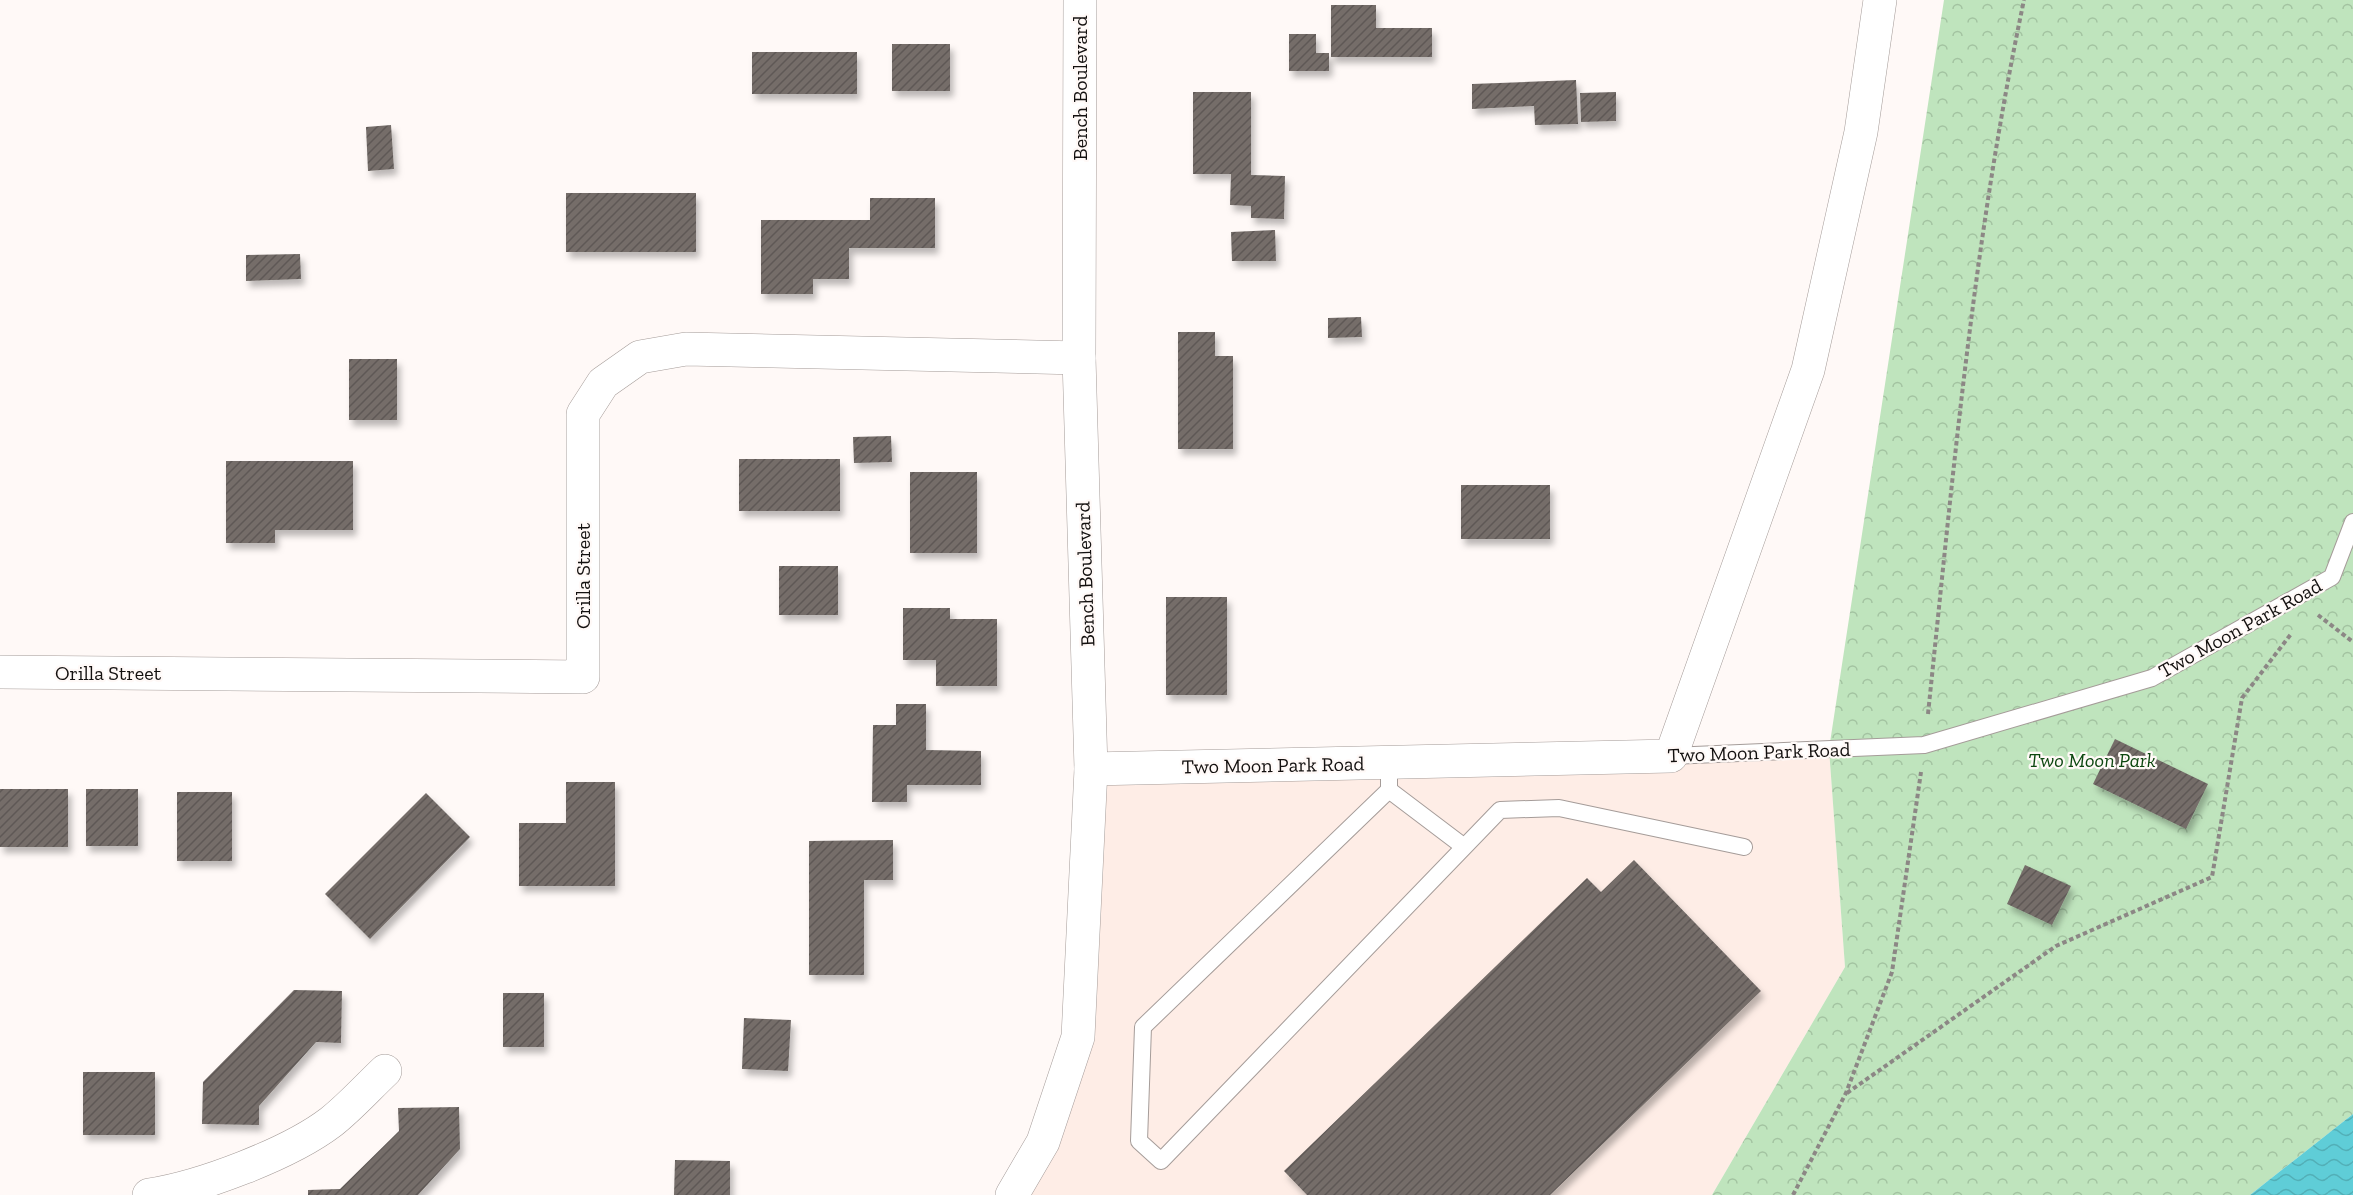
<svg xmlns="http://www.w3.org/2000/svg" width="2353" height="1195" font-family="'Zilla Slab',serif">
<style>
.built{fill:#feede6}
.park{fill:url(#park-crowns)}
.water{fill:url(#water-waves)}
.building{fill:url(#building-hatch);filter:url(#shadow)}
.lines{fill:none;stroke-linecap:round;stroke-linejoin:round}
.lane-casing{stroke:#a59c99;stroke-width:18}
.street-casing{stroke:#a59c99;stroke-width:34}
.secondary-casing{stroke:#a59c99;stroke-width:34}
.path{stroke:#8c8785;stroke-width:4;stroke-dasharray:4.5 3;stroke-linecap:butt}
.lane{stroke:#fff;stroke-width:16}
.street{stroke:#fff;stroke-width:33}
.secondary{stroke:#fff;stroke-width:33}
.labels{text-anchor:middle;stroke-width:4.5;stroke-linejoin:round;paint-order:stroke}
.street-label{font-size:20px;fill:#13100f;stroke:#fff9f7}
.park-label{font-size:20px;font-style:italic;fill:#0c470f;stroke:#fff9f7}
</style>
<defs>
<pattern id="park-crowns" width="20" height="18" patternUnits="userSpaceOnUse" patternTransform="scale(1.5)"><rect width="20" height="18" fill="#bfe4bd"/><path d="M2 6a3 3 0 1 1 6 0M12 15a3 3 0 1 1 6 0" fill="none" stroke="#a3c3a1"/></pattern>
<pattern id="water-waves" width="16" height="10" patternUnits="userSpaceOnUse" patternTransform="scale(1.5)"><rect width="16" height="10" fill="#5fcdd7"/><path d="M0 5q4-4 8 0t8 0" fill="none" stroke="#52afb7"/></pattern>
<pattern id="building-hatch" width="6" height="6" patternUnits="userSpaceOnUse" patternTransform="scale(1.5)"><rect width="6" height="6" fill="#746d69"/><path d="M-1 1l2-2M0 6l6-6M5 7l2-2" fill="none" stroke="#5e5855"/></pattern>
<filter id="shadow"><feDropShadow dx="3.5" dy="6" stdDeviation="3" flood-color="#0004"/></filter>
</defs>
<rect width="100%" height="100%" fill="#fff9f7"/>
<path class="built" d="M1829,749L1845,967L1712,1195H1011L1078,1037L1091,769Z"/>
<path class="park" d="M1944,0H2353V1114L2250,1195H1712L1845,967L1829,749Z"/>
<path class="water" d="M2353,1114V1195H2250Z"/>
<g class="building">
<path d="M1331,5H1376V28H1432V57H1331Z"/>
<path d="M1289,34H1316V53H1329V71H1289Z"/>
<rect x="892" y="44" width="58" height="47"/>
<rect x="752" y="52" width="105" height="42"/>
<path d="M1576,80L1578,124L1535,125L1534,106L1472,109V84Z"/>
<path d="M1193,92H1251V175L1285,176L1284,219L1251,218V206L1230,205L1231,174H1193Z"/>
<path d="M1616,92V121L1581,122L1580,93Z"/>
<path d="M391,125L394,169L368,171L366,127Z"/>
<rect x="566" y="193" width="130" height="59"/>
<path d="M870,198H935V248H849V279H813V294H761V220H870Z"/>
<path d="M1275,230L1276,261H1232L1231,232Z"/>
<path d="M300,254L301,279L246,281V255Z"/>
<path d="M1361,317L1362,337L1328,338V318Z"/>
<path d="M1178,332H1215V356H1233V449H1178Z"/>
<rect x="349" y="359" width="48" height="61"/>
<path d="M891,436L892,462L854,463L853,437Z"/>
<rect x="739" y="459" width="101" height="52"/>
<path d="M226,461H353V530H275V543H226Z"/>
<rect x="910" y="472" width="67" height="81"/>
<rect x="1461" y="485" width="89" height="54"/>
<rect x="779" y="566" width="59" height="49"/>
<rect x="1166" y="597" width="61" height="98"/>
<path d="M903,608H950V619H997V686H936V660H903Z"/>
<path d="M896,704H926V750L981,751V785H907V802H872L873,725H896Z"/>
<path d="M2115,739L2208,784L2186,829L2093,784Z"/>
<path d="M566,782H615V886H519V823H566Z"/>
<rect x="0" y="789" width="68" height="58"/>
<rect x="86" y="789" width="52" height="57"/>
<rect x="177" y="792" width="55" height="69"/>
<path d="M426,793L470,837L370,939L325,894Z"/>
<path d="M893,840V880H864V975H809V841Z"/>
<path d="M1634,860L1761,991L1550,1195H1307L1284,1171L1587,878L1601,892Z"/>
<path d="M2025,865L2071,886L2052,925L2007,904Z"/>
<path d="M294,990L342,991L341,1043L316,1042L259,1106V1125L202,1124L203,1082Z"/>
<rect x="503" y="993" width="41" height="54"/>
<path d="M744,1018L791,1020L788,1071L742,1069Z"/>
<rect x="83" y="1072" width="72" height="63"/>
<path d="M459,1107L460,1149L418,1195H308V1190L340,1189L399,1131L398,1108Z"/>
<path d="M675,1160L730,1161V1195H674Z"/>
</g>
<g class="lines">
<defs>
<g id="lane">
<path d="M1671,756L1924,745L2152,678L2332,577L2353,522"/>
<path d="M1389,762V790L1143,1027L1139,1141L1161,1161L1500,810L1559,808L1744,847"/>
<path d="M1389,790L1463,846"/>
</g>
<g id="street">
<path d="M0,672L583,677V414L603,383L640,357L686,349L1079,358"/>
<path d="M1091,769L1671,756L1808,370L1861,132L1880,0"/>
<path d="M149,1195C201,1187 289,1154 331,1122C350,1107 367,1088 385,1071"/>
</g>
<path id="secondary" d="M1012,1195L1043,1142L1078,1037L1091,769L1079,358L1080,0"/>
</defs>
<use href="#lane" class="lane-casing"/>
<use href="#street" class="street-casing"/>
<use href="#secondary" class="secondary-casing"/>
<g class="path">
<path d="M2318,615L2353,642"/>
<path d="M1928,714C1953,475 1974,236 2024,0"/>
<path d="M1847,1093L2056,946L2212,877L2242,698L2291,634"/>
<path d="M1793,1195L1846,1093L1892,972L1921,772"/>
</g>
<use href="#lane" class="lane"/>
<use href="#street" class="street"/>
<use href="#secondary" class="secondary"/>
</g>
<g class="labels">
<g class="street-label">
<text transform="translate(1080 88) rotate(-90)" y="7">Bench Boulevard</text>
<text transform="translate(1085 574) rotate(-92)" y="7">Bench Boulevard</text>
<text transform="translate(583 576) rotate(-90)" y="7">Orilla Street</text>
<text transform="translate(2240 628) rotate(-29)" y="7">Two Moon Park Road</text>
<text x="108" y="680">Orilla Street</text>
<text transform="translate(1759 752) rotate(-2)" y="7">Two Moon Park Road</text>
<text transform="translate(1273 765) rotate(-1)" y="7">Two Moon Park Road</text>
</g>
<g class="park-label">
<text x="2092" y="767">Two Moon Park</text>
</g>
</g>
</svg>
